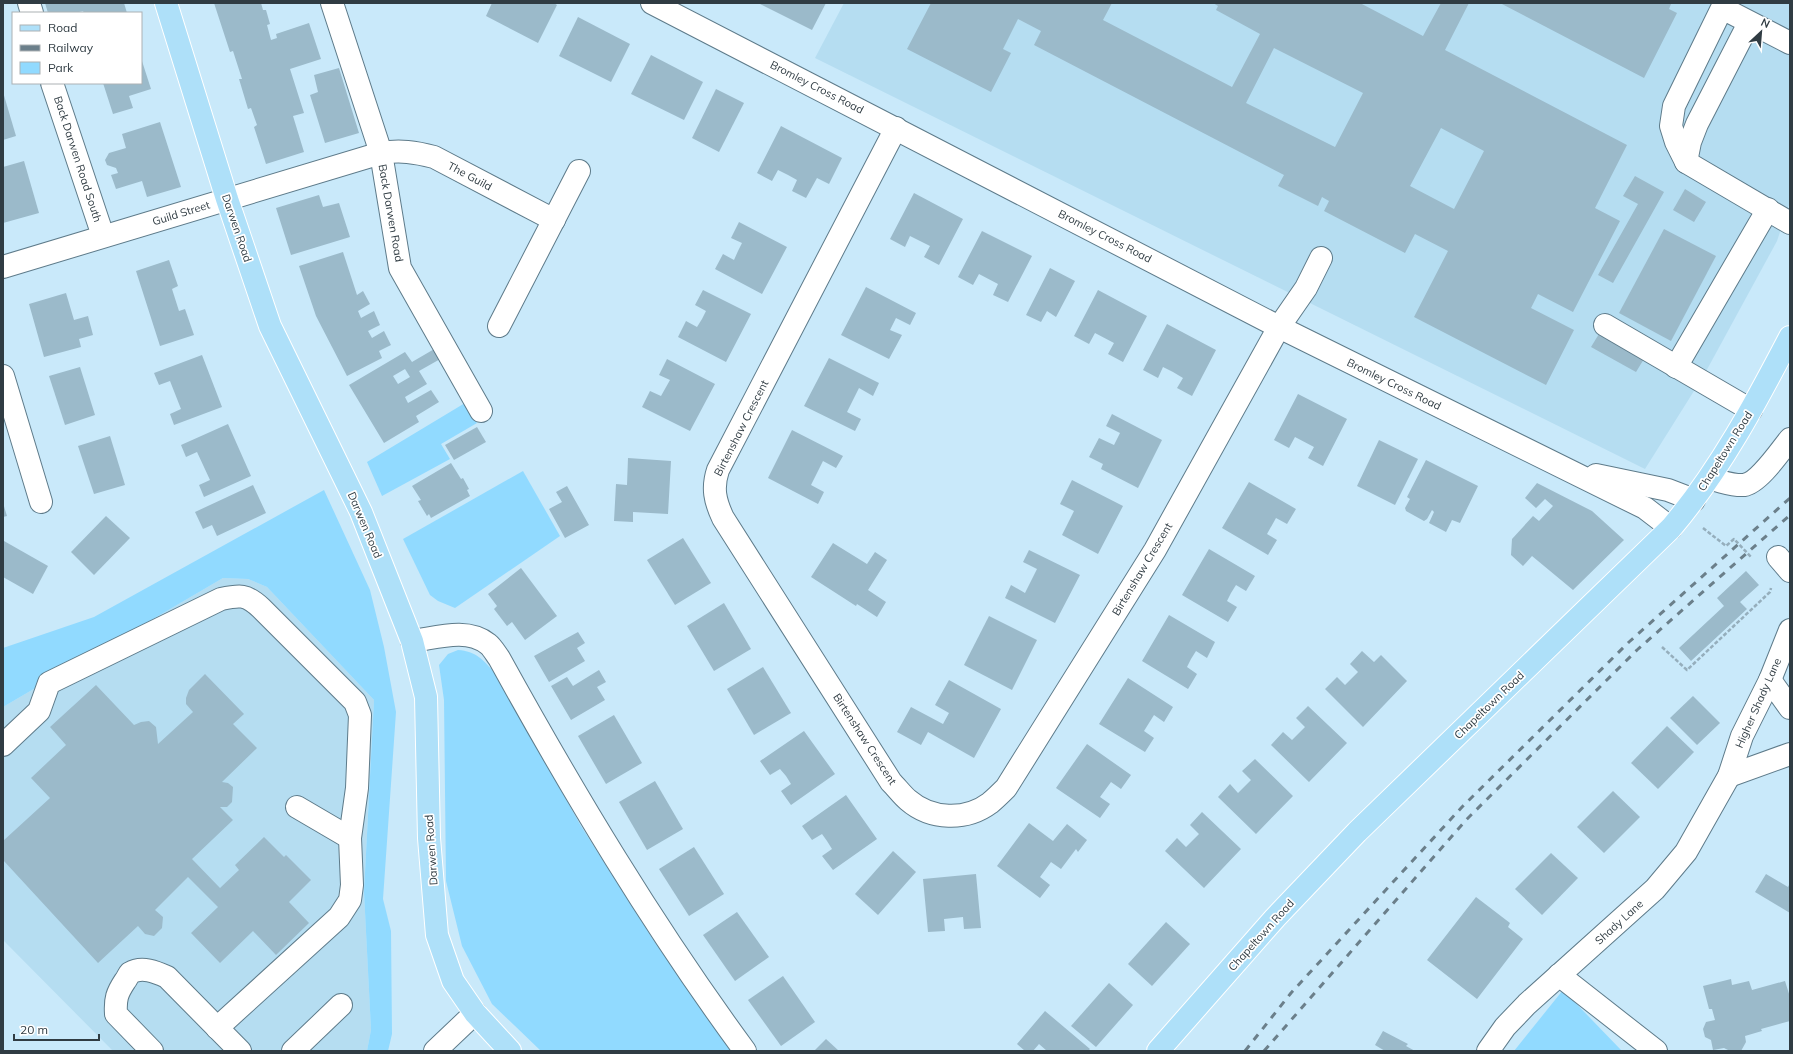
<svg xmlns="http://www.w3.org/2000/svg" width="1793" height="1054" font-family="Mulish,sans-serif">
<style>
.built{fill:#b5ddf1}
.green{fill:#91daff}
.building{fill:#9bbaca;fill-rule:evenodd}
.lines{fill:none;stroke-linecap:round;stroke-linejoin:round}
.minor-casing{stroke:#5e7b8a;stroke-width:24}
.major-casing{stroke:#fff;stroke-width:24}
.path{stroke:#95aebc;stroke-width:2.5;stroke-dasharray:4 2;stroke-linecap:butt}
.minor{stroke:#fff;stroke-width:22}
.major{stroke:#aee0f9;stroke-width:22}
.rail{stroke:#6b7f8a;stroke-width:3;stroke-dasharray:7 7;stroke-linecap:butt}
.labels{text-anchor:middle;stroke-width:3.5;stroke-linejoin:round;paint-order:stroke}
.street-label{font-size:11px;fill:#303c43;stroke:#fff}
</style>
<rect width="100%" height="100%" fill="#c9e9fa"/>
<g class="built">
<path d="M844,3H1790V202L1777,241L1704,375L1645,469L815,58Z"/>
<path d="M223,578L248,579L267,587L374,700L364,892L371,1030L367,1051H113L3,940V707Z"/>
</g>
<g class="green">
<path d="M465,403L477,423L441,444L450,459L382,496L367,462Z"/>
<path d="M523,471L560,536L455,608L438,601L430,595L403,539Z"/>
<path d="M324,490L370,590L384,647L396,712L383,899L391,931L392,1034L388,1051H367L371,1030L364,892L374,700L267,587L248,579L223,578L3,707V648L94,617Z"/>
<path d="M458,650C476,651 483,660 495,673L581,826L654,941L731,1051H541L492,1004L462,946L446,881L444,700L439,665L448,654Z"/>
<path d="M1563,990L1622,1051H1624H1514Z"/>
</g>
<g class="building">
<path d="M45,3H124L127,13H84L83,11L75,13H48Z"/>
<path d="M214,3H261L263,10H266L270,24L267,25L271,40L277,38L276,34L309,23L321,59L290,69L304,113L293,116L304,152L266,164L254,127L257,125L251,108L248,109L239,79H242L233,51L230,52Z"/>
<path d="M492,3H554L557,5L538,43L486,16Z"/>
<path d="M758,3H826L812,30Z"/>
<path d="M931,3H1112L1103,20L1232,87L1260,34L1216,10L1218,6L1213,3H1360L1423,36L1441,3H1469L1445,50L1627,145L1595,208L1620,221L1573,312L1538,294L1531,308L1574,330L1546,385L1414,317L1448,251L1415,234L1405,253L1324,211L1329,201L1322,197L1318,206L1278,186L1284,175L1034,45L1041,31L1018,19L1003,49L1011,53L991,92L907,49ZM1274,48L1363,93L1335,147L1246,103ZM1441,128L1484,151L1454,209L1410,186Z"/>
<path d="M1500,3H1669L1671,4L1669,9L1677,13L1644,78Z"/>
<path d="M578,17L630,44L611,82L559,56Z"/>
<path d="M651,55L703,82L684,120L631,94Z"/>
<path d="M141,58L151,89L129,96L133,108L113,114L103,83H141Z"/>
<path d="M339,68L359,133L325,143L310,95L318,92L314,75Z"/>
<path d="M716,89L744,103L719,152L692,138Z"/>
<path d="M3,92L16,136L3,140Z"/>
<path d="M160,122L181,187L147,197L142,181L116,189L111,175L118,173L116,168L107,165L105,160L109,153L126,148L122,134Z"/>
<path d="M781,126L842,158L829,184L817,178L806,198L792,191L797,180L788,175L778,170L772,181L757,173Z"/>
<path d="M24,161L39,213L3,223V167Z"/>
<path d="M1635,176L1664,192L1613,283L1598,275L1638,204L1623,196Z"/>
<path d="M1685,189L1706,202L1694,222L1673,210Z"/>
<path d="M914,193L963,219L939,265L924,257L930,246L910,236L905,247L890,239Z"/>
<path d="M319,195L323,207L339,203L350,237L291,255L276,208Z"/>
<path d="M739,222L787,247L762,294L715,269L723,254L734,260L738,251L742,243L731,238Z"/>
<path d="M1664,229L1716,256L1671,341L1619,313Z"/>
<path d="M982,231L1032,256L1008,302L993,295L998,284L979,274L973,285L958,277Z"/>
<path d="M343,252L357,295L363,291L370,304L358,311L361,318L374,311L380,325L368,331L372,338L384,331L391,345L379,351L382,358L347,376L316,316L299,266Z"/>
<path d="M169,260L178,286L172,289L179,311L185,309L194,335L160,346L136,271Z"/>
<path d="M1050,268L1075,281L1056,317L1047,311L1041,322L1026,315Z"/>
<path d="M866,287L916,313L910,325L896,318L890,330L902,335L889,359L841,335Z"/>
<path d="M703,290L751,314L726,362L678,337L686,321L697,327L702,319L706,311L695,305Z"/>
<path d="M1098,290L1147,316L1123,362L1108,354L1114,343L1095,333L1089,344L1074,336Z"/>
<path d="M66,293L74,320L88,316L93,335L79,339L81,347L44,357L29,304Z"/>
<path d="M1167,324L1216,350L1192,396L1177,388L1183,378L1173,372L1163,367L1158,378L1143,370Z"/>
<path d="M1602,329L1647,354L1636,372L1591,347Z"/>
<path d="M436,348L442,358L419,371L427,384L405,397L408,403L431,390L439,402L416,416L419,422L384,443L349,385L405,352L412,362ZM405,369L410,377L398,384L393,376Z"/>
<path d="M202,355L222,407L174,425L170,414L181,409L170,381L159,385L154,373Z"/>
<path d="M829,358L879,383L873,396L859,388L847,412L861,419L855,431L804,406Z"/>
<path d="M667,359L715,384L690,431L642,407L650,391L661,396L670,380L659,375Z"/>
<path d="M80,367L95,415L65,425L49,376Z"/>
<path d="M1298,394L1347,419L1323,466L1308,458L1314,447L1295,437L1289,448L1274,440Z"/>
<path d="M1112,414L1162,440L1138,488L1101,469L1103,464L1089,457L1099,438L1114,445L1120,433L1106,426Z"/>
<path d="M228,424L251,476L204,497L199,485L210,480L197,452L186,457L181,445Z"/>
<path d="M477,427L486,442L454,460L445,445Z"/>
<path d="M792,430L843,456L836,468L823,461L811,485L824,492L818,504L768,478Z"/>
<path d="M110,436L125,485L94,494L78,446Z"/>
<path d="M1379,440L1418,459L1395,505L1357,486Z"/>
<path d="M628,458L671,461L668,514L633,512V522L614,521L616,484L627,485Z"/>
<path d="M1426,460L1478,486L1460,523L1452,520L1446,532L1429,523L1434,512L1432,510L1427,519L1424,521L1406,511L1405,508L1410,499L1407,497Z"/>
<path d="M451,463L461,479L463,478L469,489L467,490L470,496L431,518L429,514L427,516L418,501L421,500L412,486Z"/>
<path d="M1072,480L1123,506L1098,554L1062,535L1074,511L1060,504Z"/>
<path d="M1249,482L1296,509L1287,524L1276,518L1267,534L1277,540L1268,555L1222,528Z"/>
<path d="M1537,483L1592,511L1624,540L1573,590L1532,556L1523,566L1511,555L1512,539L1533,516L1539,521L1553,506L1545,499L1536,508L1525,498Z"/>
<path d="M253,485L266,513L217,536L212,525L203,529L195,512Z"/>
<path d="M567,486L589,525L565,538L549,509L562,502L556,492Z"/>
<path d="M3,503L7,516L3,517Z"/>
<path d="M106,516L130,538L94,575L71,552Z"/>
<path d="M683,538L711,583L675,605L647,560Z"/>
<path d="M4,541L48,566L33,594L3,577Z"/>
<path d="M833,543L867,564L875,552L887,560L868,590L886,602L877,617L857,604L856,606L811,577Z"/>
<path d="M1209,549L1255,576L1246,591L1236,585L1231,593L1227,601L1237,607L1228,622L1182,595Z"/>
<path d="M1029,550L1080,575L1055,623L1005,598L1011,585L1025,593L1037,569L1023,562Z"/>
<path d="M521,568L557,616L525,640L512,622L507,626L494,609L497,606L488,594Z"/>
<path d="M1746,571L1759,585L1740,602L1747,609L1691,661L1679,648L1724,606L1717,598Z"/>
<path d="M724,603L751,649L714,671L687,626Z"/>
<path d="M1169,615L1215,642L1207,658L1196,651L1191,659L1187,667L1197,674L1188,689L1142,661Z"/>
<path d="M989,616L1037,640L1012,690L964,665Z"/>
<path d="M578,632L585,643L577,648L585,661L549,682L534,656Z"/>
<path d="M1362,651L1374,662L1381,655L1407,681L1363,727L1325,689L1337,677L1345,685L1358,672L1350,664Z"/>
<path d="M763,667L791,713L754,735L727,689Z"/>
<path d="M599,670L606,682L597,687L605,700L571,720L551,686L567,677L573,686Z"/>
<path d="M205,674L244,714L233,724L257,748L222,782L228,783L233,787L232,802L227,807H220L233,820L192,859L220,888L239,870L235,865L264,837L284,857L286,855L311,880L289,902L309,923L276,955L253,931L220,963L191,933L218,907L188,877L155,910L163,917L162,928L154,936L145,934L138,926L98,963L3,860V841L50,798L31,778L66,745L50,727L96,685L134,725L141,722L149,721L156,727L158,744L193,712L186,704V698L189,690Z"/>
<path d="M1128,678L1173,707L1164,722L1154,715L1144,731L1154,738L1145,752L1099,724Z"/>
<path d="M949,680L1001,709L974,758L928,732L921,745L897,732L911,707L943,724L949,713L935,705Z"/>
<path d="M1693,696L1720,723L1697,745L1670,718Z"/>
<path d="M1308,706L1347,743L1309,782L1271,745L1283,732L1292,740L1305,727L1296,718Z"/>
<path d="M614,715L642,763L606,784L578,736Z"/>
<path d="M1667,726L1694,752L1658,789L1631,763Z"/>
<path d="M804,731L835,774L791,805L781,791L791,784L786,776L780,769L770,775L760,761Z"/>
<path d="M1087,744L1131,775L1121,789L1111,782L1100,797L1110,804L1100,818L1056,788Z"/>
<path d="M1255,759L1293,796L1256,834L1218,797L1230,784L1238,793L1251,780L1242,771Z"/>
<path d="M655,781L683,829L647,850L619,802Z"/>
<path d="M1613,791L1640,817L1604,853L1577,827Z"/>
<path d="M846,795L877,839L833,870L822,856L832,849L827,841L822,834L812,840L802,826Z"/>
<path d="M1202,812L1241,849L1204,888L1165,851L1177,838L1186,847L1199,834L1190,825Z"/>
<path d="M1029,823L1053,841L1067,824L1087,840L1078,852L1076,849L1061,869L1051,862L1040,877L1050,885L1040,898L997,866Z"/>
<path d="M694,847L724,894L689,916L659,869Z"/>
<path d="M893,851L916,872L878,915L855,894Z"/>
<path d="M1551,853L1578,878L1542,915L1515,889Z"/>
<path d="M976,874L981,928L964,929L963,917L944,919L945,931L928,932L923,879Z"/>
<path d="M1766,874L1788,887L1790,883V913L1755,892Z"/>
<path d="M1476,897L1510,923L1508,927L1523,939L1477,999L1427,960Z"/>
<path d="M737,912L769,957L735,981L703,935Z"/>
<path d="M1166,922L1190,944L1152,986L1128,964Z"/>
<path d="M783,976L815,1022L781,1046L748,1000Z"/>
<path d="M1731,979L1732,985L1749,981L1752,990L1785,981L1790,997V1021L1761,1029L1762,1031L1745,1036L1746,1042L1741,1051H1730L1724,1048L1713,1050L1711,1040L1705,1037L1703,1029L1706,1022L1715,1020L1712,1009H1709L1703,986Z"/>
<path d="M1109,983L1133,1005L1096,1047L1071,1026Z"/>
<path d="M1045,1011L1090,1049L1088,1051H1047L1039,1044L1033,1051H1025L1017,1044Z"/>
<path d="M1383,1031L1408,1044L1406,1046L1415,1051H1385L1375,1045Z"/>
<path d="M826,1039L839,1051H814Z"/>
</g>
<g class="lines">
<defs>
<g id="minor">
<path d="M29,3L32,13"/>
<path d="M332,3L381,153L400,268L481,411"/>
<path d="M652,3L1279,327L1645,508L1671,528"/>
<path d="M1790,43L1722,8L1674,106L1671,126L1676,142L1686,162L1790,223"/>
<path d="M52,83L103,236"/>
<path d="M896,128L718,470C712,488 715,501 723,518L891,782C897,788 902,795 908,800C931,820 966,821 990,803C996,798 1001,793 1006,788L1155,550L1279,327L1306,288L1321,258"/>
<path d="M1686,162L1690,142L1697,124L1749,23"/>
<path d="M3,267L381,153C400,150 415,152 434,157L554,220"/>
<path d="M1605,325L1751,410"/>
<path d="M499,326L579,171"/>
<path d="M1676,367L1768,209"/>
<path d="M3,376L41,502"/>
<path d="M1596,475L1668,490L1694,500"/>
<path d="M1710,479C1721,481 1733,486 1744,485C1759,483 1781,450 1790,439"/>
<path d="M1778,557L1790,571"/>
<path d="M412,641C436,638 467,627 488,644C492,647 496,654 499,658C574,794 653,926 745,1051"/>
<path d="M1770,680L1790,708"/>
<path d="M3,745L39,711L49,683L221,599C240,595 246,594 261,608L355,702L360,715L357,788L350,838L352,885L350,900L339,917L217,1028"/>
<path d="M1729,776L1790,754"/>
<path d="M297,807L350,838"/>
<path d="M1559,975L1656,1051"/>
<path d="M152,1051L116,1014C115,999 117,993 125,981C127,979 128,975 130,973C142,966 156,972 167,977L240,1051"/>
<path d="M293,1051L341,1005"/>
<path d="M435,1051L475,1013"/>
<path d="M1488,1051L1505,1027L1527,1004L1655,889L1686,852L1729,776L1742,736L1770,680L1790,630"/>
</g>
<g id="major">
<path d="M166,3L227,199L270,326L361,512L412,641L426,697L429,838L437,935L453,981L475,1013L510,1051"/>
<path d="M1158,1051L1275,918L1357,832L1671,528C1720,470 1755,404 1790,337"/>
</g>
</defs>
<use href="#minor" class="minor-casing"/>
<use href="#major" class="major-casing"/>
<g class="path">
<path d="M1703,528L1726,546L1734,539L1752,558"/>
<path d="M1662,647L1687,670L1770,592L1771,588"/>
</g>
<use href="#minor" class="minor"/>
<use href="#major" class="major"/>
<g class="rail">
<path d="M1245,1051L1291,993L1462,807L1629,642L1790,498"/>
<path d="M1264,1051L1466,820L1637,650L1790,515"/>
</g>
</g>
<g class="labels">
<g class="street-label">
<text transform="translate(817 87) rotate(27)" y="4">Bromley Cross Road</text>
<text transform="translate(78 159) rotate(72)" y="4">Back Darwen Road South</text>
<text transform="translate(470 176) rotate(28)" y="4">The Guild</text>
<text transform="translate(181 213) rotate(-17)" y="4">Guild Street</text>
<text transform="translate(391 213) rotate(80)" y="4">Back Darwen Road</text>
<text transform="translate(237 228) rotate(71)" y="4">Darwen Road</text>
<text transform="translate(1105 236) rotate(27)" y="4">Bromley Cross Road</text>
<text transform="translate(1394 384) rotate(26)" y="4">Bromley Cross Road</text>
<text transform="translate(741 428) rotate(-63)" y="4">Birtenshaw Crescent</text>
<text transform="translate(1725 451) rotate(-58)" y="4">Chapeltown Road</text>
<text transform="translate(365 525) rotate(67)" y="4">Darwen Road</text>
<text transform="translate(1142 569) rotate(-59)" y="4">Birtenshaw Crescent</text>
<text transform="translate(1758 703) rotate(-66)" y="4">Higher Shady Lane</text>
<text transform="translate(1489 705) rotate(-44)" y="4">Chapeltown Road</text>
<text transform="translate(865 739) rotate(57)" y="4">Birtenshaw Crescent</text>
<text transform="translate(431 850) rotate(-94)" y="4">Darwen Road</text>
<text transform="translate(1619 922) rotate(-42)" y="4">Shady Lane</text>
<text transform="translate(1261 935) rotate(-48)" y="4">Chapeltown Road</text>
</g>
</g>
<rect width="1793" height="1054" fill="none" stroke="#303c43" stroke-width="8"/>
<rect x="12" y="12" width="130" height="72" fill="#ffffff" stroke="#acb1b4"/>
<rect x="20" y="25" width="20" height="6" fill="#aee0f9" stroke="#acb1b4"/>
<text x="48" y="32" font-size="12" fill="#303c43">Road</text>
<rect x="20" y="45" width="20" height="6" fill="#6b7f8a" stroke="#acb1b4"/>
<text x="48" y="52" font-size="12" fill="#303c43">Railway</text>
<rect x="20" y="62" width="20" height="12" fill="#91daff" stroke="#acb1b4"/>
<text x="48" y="72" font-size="12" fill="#303c43">Park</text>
<g transform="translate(1761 32) rotate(26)" stroke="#ffffff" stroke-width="3" paint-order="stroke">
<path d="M0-3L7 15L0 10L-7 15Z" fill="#303c43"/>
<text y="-6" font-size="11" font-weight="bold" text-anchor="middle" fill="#303c43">N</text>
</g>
<path d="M14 1034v6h85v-6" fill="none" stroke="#303c43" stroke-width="2"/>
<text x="20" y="1034" font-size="12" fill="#303c43" stroke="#ffffff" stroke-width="3" paint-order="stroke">20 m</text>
</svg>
